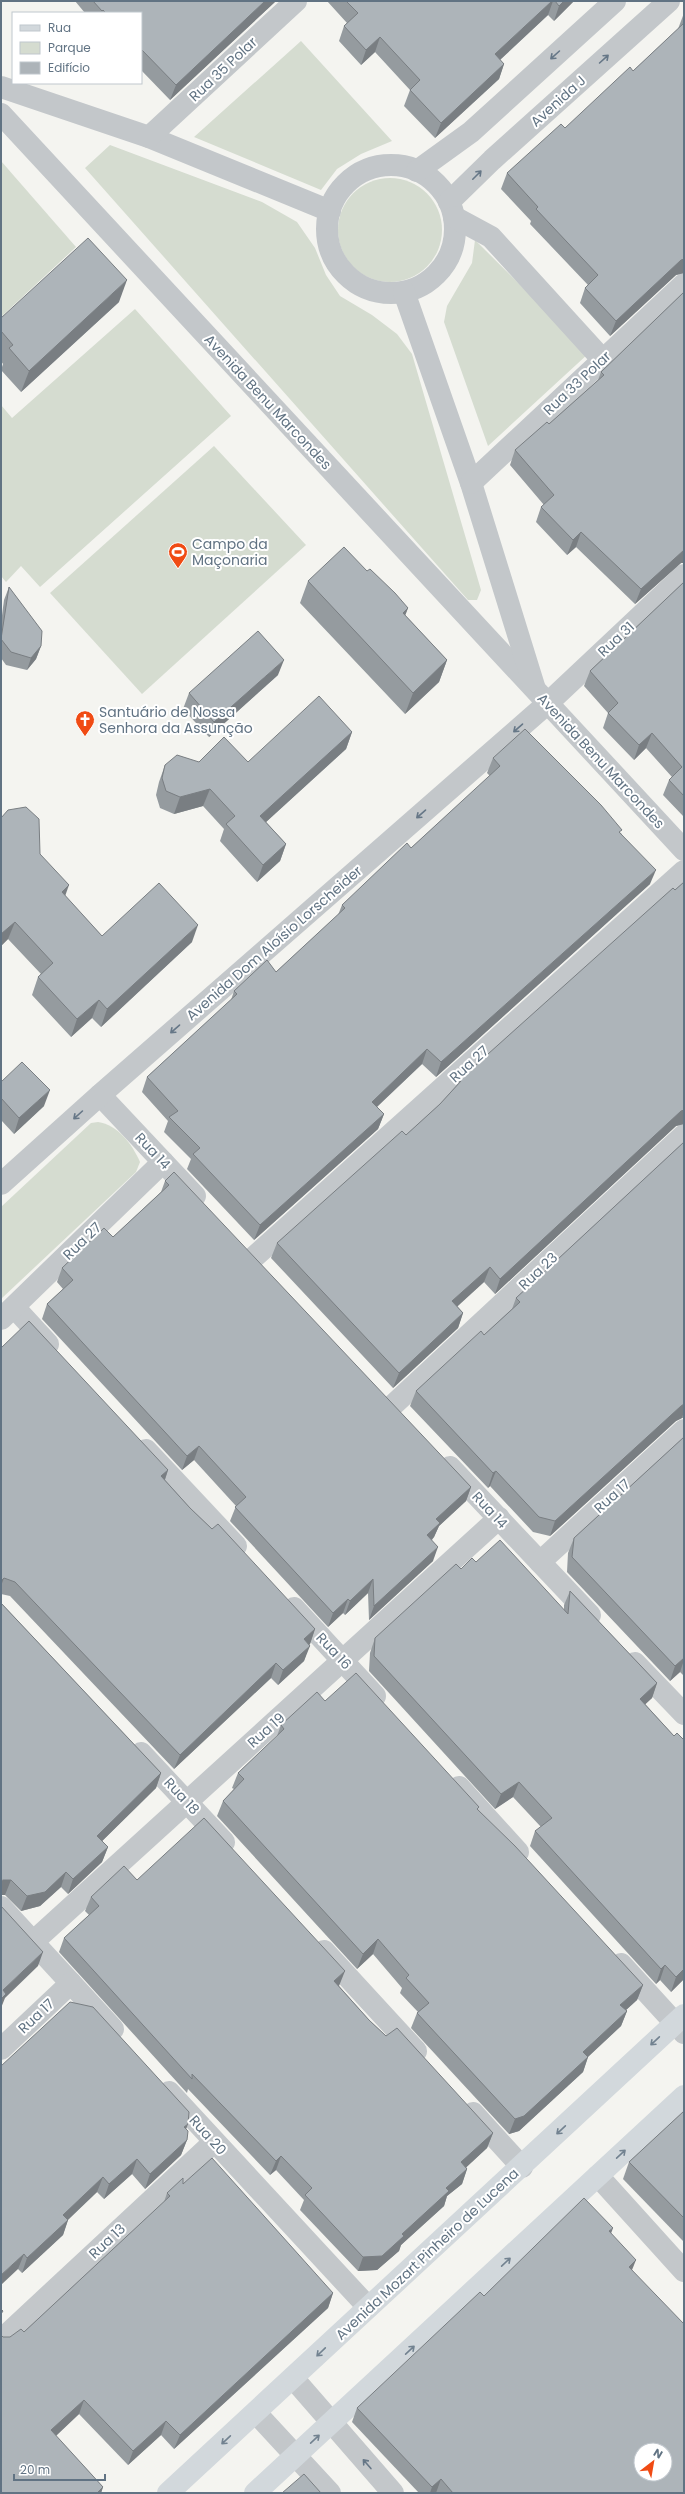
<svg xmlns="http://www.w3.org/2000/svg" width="685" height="2494" font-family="Poppins,sans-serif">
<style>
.green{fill:#d5dcd0}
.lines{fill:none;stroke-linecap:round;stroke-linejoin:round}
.minor{stroke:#c3c7ca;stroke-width:22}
.major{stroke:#d2d8dc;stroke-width:22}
.wall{fill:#959b9f}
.shaded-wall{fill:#797e82}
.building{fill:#adb4b9;stroke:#797e82;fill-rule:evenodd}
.oneway{stroke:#667787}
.oneway2{stroke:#728290}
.labels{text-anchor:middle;stroke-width:4;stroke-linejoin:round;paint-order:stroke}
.street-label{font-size:14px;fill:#617383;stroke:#fff}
.poi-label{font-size:14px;fill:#617383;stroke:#fff;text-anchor:start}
</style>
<rect width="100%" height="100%" fill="#f4f4f0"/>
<g class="green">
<path d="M301,41L392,141L361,154L337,169L321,190L194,137Z"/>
<path d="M110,145L262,202L297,222L315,248L326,275L340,296L372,315L397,334L412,354L481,590L477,600H468L85,168Z"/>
<path d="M1,161L76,247L1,317Z"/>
<circle cx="390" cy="230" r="52"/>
<path d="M475,240L589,353L488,446L444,322L447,306L472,263Z"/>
<path d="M135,309L231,416L40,587L21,566L6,582L1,576V405L12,418Z"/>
<path d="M214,446L306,545L142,694L50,593Z"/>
<path d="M98,1122C118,1125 132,1144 140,1162L136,1172L1,1299V1207L91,1123Z"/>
</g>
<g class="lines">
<g class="minor">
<path d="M1,87L149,137L330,211"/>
<path d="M1,114L684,850"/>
<path d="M149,137L296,1"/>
<circle cx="391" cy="229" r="64"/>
<path d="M417,171L471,132L615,1"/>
<path d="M449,202L492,160L669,1"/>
<path d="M454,217L491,237L602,359"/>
<path d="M404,292L471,483L534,686"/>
<path d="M471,483L684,284"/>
<path d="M100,1095L195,1196"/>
<path d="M1,1184L100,1095L548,703L684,575"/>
<path d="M253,1258L684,871"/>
<path d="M14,1307L48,1344"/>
<path d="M1,1319L163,1162"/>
<path d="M392,1406L684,1135"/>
<path d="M146,1450L236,1546"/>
<path d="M450,1467L590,1615"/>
<path d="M540,1562L684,1430"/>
<path d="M294,1608L375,1696"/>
<path d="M635,1663L684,1714"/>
<path d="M141,1753L224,1842"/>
<path d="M459,1787L518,1852"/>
<path d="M1,1907L113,2029"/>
<path d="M34,1941L499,1518"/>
<path d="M324,1951L416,2051"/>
<path d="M621,1964L684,2033"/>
<path d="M1,2049L71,1983"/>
<path d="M169,2092L368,2307"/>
<path d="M473,2113L522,2167"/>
<path d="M598,2176L684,2271"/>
<path d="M1,2340L214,2142"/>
<path d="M293,2378L393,2493"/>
<path d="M256,2413L330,2493"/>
</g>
<g class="major">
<path d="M168,2493L684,2015"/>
<path d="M255,2493L684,2096"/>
</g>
</g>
<g class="wall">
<path d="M75,1H276L170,100L141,70V13H85Z"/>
<path d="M327,1H574L554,21L548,15L500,60L504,64L499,79L435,138L404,106L410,90L375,52L361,65L339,41L344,26L347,23Z"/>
<path d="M684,13V273L676,275L610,336L580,303L585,288L588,285L530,224L531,221L501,189L507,173L565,128L633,71L678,29Z"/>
<path d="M684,292V563H681L635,604L576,547L567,555L536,522L541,507L544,505L510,465L515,450L549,424L598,380L601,372Z"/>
<path d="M119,302L21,392L1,370L3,364L1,361V318Z"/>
<path d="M367,571L408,608L405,615L447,660L439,682L405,714L300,603L308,581Z"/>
<path d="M684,582V817L663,795L669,780L672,777L646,748L634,760L603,728L608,713L584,686L590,671Z"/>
<path d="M9,587L41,646L36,659L27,670L6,665L1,658V623L4,600Z"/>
<path d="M278,675L209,737L183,709L189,693Z"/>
<path d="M352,732L346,749L266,822L286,844L280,861L257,882L220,841L224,829L203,806L174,814L160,808L156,795L159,782L165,765L199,762H248Z"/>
<path d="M493,758L621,833L650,884L436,1077L422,1064L377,1107L384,1114L378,1129L254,1240L187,1169L191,1159L164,1132L168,1121L142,1092L147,1077L231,1000L234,991L276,972L338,915L342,905L411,848L490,776L487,773Z"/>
<path d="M1,818L40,854L65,896L102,936L192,942L101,1027L92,1018L71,1037L32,995L38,977L41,974L8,939L1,946Z"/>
<path d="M684,882V1124L676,1126L495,1294L484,1282L457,1306L463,1313L458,1328L393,1388L271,1258L277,1243L406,1135L440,1104L457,1085L459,1080Z"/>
<path d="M1,1082L44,1106L14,1134L1,1120Z"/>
<path d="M684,1142V1418H682L676,1421L550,1536L533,1532L490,1486L488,1488L410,1406L416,1391L484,1335L512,1309L516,1298Z"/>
<path d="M165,1181L471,1487L466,1501L439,1526L434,1537L432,1540L433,1561L369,1620L368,1593L345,1615L343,1613L328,1627L230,1521L236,1506L194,1460L182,1470L42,1319L47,1304L63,1289L57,1282L62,1268L113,1237L161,1192Z"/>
<path d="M1,1348L168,1470L165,1480L190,1508L212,1529L315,1629L310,1644L309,1645L304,1661L278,1685L271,1678L174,1769L10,1596L1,1594Z"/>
<path d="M684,1437V1676L680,1672L670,1681L567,1572L568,1553L574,1538Z"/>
<path d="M476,1562L564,1610V1605L570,1591L657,1683L652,1698L645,1704L674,1736L684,1740V1979L671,1992L660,1980L656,1984L530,1846L535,1831L541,1827L513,1797L495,1809L369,1671L370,1653L375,1638L461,1569Z"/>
<path d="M1,1603L161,1773L156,1788L102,1841L108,1847L102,1862L68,1894L61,1887L40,1906L21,1911L5,1895Z"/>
<path d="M325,1701L478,1810L643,1985L637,2000L626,2010L627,2011L621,2026L588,2057L583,2072L519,2131L509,2134L411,2028L417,2013L418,2012L400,1993L402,1988L373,1954L357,1969L217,1816L223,1801L234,1789L232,1788L238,1773L277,1736L281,1725Z"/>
<path d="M137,1880L339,1986L369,2020L493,2133L487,2148L466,2167L467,2169L462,2184L447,2196L444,2206L401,2245L399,2251L377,2270L358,2271L300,2210L304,2200L276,2170L270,2175L188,2089L187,2093L59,1952L64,1938L89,1915L85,1911L91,1897Z"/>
<path d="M1,2066L186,2129L187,2140L181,2155L145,2189L132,2174L104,2199L97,2192L68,2220L63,2235L22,2273L18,2269Z"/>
<path d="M684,2111V2240L683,2241L623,2179L629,2162Z"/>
<path d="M183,2184L333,2293L328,2308L174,2449L161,2435L128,2465L79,2414L56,2436L103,2487L101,2493H1L3,2337H10L24,2332L164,2202L167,2193Z"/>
<path d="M611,2234L632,2270L684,2493H419L352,2422L357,2408L484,2296Z"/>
</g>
<g class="shaded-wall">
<path d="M265,1H276L170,100L176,85Z"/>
<path d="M552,1H553L548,15L490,69L495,54Z"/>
<path d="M564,1H574L554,21L559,6Z"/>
<path d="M380,37L375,52L361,65L366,50Z"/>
<path d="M504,64L499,79L435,138L441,123Z"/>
<path d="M684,259V273L676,275L610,336L616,321L681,260Z"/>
<path d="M127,280L119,302L21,392L29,371Z"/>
<path d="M581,532L576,547L567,555L573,540Z"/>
<path d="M684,550V563H681L635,604L641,589Z"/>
<path d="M408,608L400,629L403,613Z"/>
<path d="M41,646L36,659L27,670L31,658Z"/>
<path d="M284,660L278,675L209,737L214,722Z"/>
<path d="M447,660L439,682L405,714L413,693Z"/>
<path d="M352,732L346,749L254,833L260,816Z"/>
<path d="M652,733L646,748L634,760L639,745Z"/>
<path d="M210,789L203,806L174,814L180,797Z"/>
<path d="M286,844L280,861L257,882L263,865Z"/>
<path d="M656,870L650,884L436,1077L441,1062Z"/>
<path d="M69,885L63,902L62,892Z"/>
<path d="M15,922L8,939L1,946V934Z"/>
<path d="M198,925L192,942L101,1027L107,1009Z"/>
<path d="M99,1000L92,1018L71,1037L77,1019Z"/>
<path d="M427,1049L422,1064L366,1117L372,1102Z"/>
<path d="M50,1090L44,1106L14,1134L19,1118Z"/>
<path d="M684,1110V1124L676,1126L495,1294L500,1279L681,1111Z"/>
<path d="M384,1114L378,1129L254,1240L260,1225Z"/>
<path d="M490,1267L484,1282L447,1316L452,1301Z"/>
<path d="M463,1313L458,1328L393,1388L399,1373Z"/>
<path d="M684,1404V1411L682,1418L676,1421L550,1536L555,1521L681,1406Z"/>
<path d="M199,1446L194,1460L182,1470L187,1456Z"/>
<path d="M168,1470L163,1485L161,1476Z"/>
<path d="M496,1471L490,1486L488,1488L493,1473Z"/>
<path d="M471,1487L466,1501L439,1526L434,1537L422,1549L427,1535L436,1519Z"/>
<path d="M438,1547L433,1561L369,1620L374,1606Z"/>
<path d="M4,1578L1,1586V1581Z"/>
<path d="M373,1579L368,1593L345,1615L350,1601Z"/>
<path d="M348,1599L343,1613L328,1627L333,1613Z"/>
<path d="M315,1629L310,1644L298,1654L304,1639Z"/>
<path d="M310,1646L304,1661L278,1685L283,1670Z"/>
<path d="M684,1658V1660L680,1672L670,1681L675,1666Z"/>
<path d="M276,1663L271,1678L174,1769L180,1755Z"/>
<path d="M657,1683L652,1698L635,1714L640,1699Z"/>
<path d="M161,1773L156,1788L92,1851L97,1836Z"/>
<path d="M519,1782L513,1797L495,1809L501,1794Z"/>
<path d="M108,1847L102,1862L68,1894L73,1879Z"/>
<path d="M66,1872L61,1887L40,1906L21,1911L27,1896Z"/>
<path d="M3,1880H11L5,1895H1V1881Z"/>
<path d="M378,1939L373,1954L357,1969L363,1954Z"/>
<path d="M43,1952L38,1966L5,1998L1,2008V1994L3,1990Z"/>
<path d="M665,1965L660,1980L656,1984L661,1969Z"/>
<path d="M684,1969V1979L671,1992L676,1977Z"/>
<path d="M345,1971L339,1986L329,1996L334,1981Z"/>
<path d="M643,1985L637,2000L615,2020L620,2005Z"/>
<path d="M627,2011L621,2026L577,2067L583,2052Z"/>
<path d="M588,2057L583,2072L519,2131L509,2134L515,2119Z"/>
<path d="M188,2124L183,2138L184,2127Z"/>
<path d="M493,2133L487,2148L456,2177L461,2162Z"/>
<path d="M187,2140L181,2155L145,2189L150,2174Z"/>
<path d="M281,2156L276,2170L270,2175L276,2161Z"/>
<path d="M137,2159L132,2174L104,2199L109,2184Z"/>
<path d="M467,2169L462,2184L447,2196L444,2206L401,2245L399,2251L377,2270L358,2271L363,2257L402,2234L446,2188Z"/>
<path d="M103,2177L97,2192L58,2229L63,2215Z"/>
<path d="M68,2220L63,2235L22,2273L27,2258Z"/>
<path d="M613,2228L608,2242L609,2231Z"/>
<path d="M24,2254L18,2269L1,2285V2275Z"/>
<path d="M636,2260L630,2275L629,2267Z"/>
<path d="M333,2293L328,2308L174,2449L180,2435Z"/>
<path d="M84,2400L79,2414L46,2445L51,2430Z"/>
<path d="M166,2421L161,2435L128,2465L133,2451Z"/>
<path d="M441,2479L436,2493H430L432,2487Z"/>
<path d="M103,2487L101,2493H97Z"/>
</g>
<g class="building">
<path d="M93,1H265L176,85L141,49V13H106L103,10L102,11Z"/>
<path d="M346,1H552L495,54L504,64L441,123L410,90L420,80L380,37L366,50L344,26L358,13Z"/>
<path d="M555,1H564L559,6Z"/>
<path d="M684,23V259L681,260L616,321L585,288L598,275L536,209L538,207L507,173L561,124L565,128L630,67L633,71Z"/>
<path d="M88,238L127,280L29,371L9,348L13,345L1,331V318Z"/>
<path d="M684,292V550L641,589L581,532L573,540L541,507L554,495L515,450L547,422L549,424L604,375L601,372Z"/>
<path d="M344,547L367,571L370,569L395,593L408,608L403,613L447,660L413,693L308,581Z"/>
<path d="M684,582V796L669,780L682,767L652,733L639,745L608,713L618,703L590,671Z"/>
<path d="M9,587L42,631L41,646L31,658L11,652L1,639Z"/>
<path d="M258,631L284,660L214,722L189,693Z"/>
<path d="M319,696L352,732L260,816L286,844L263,865L226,824L235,816L210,789L180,797L166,791L162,778L165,765L177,755L199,762L224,737L248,762Z"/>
<path d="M525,729L601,805L622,830L619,832L656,870L441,1062L427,1049L372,1102L384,1114L260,1225L193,1154L200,1148L169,1117L178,1111L147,1077L237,994L234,991L267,960L276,972L345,908L342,905L407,843L411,848L500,766L493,758Z"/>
<path d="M26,807L39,819L40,854L69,885L62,892L102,936L159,883L198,925L107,1009L99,1000L77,1019L38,977L53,963L15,922L1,934V818L8,810Z"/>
<path d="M684,882V1110L681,1111L500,1279L490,1267L452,1301L463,1313L399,1373L277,1243L402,1131L406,1135L440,1104L461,1081L459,1080L673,888L675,890Z"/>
<path d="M22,1062L50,1090L19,1118L1,1098V1082Z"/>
<path d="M684,1142V1404L681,1406L555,1521L539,1517L496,1471L493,1473L416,1391L481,1331L484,1335L520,1302L516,1298Z"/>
<path d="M174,1172L471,1487L436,1519L440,1523L427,1535L438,1547L374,1606L373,1579L350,1601L348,1599L333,1613L235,1507L246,1497L199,1446L187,1456L47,1304L73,1280L62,1268L104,1228L113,1237L169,1185L165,1181Z"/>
<path d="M29,1321L168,1470L161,1476L190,1508L212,1529L218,1524L315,1629L304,1639L310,1646L283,1670L276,1663L180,1755L15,1582L4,1578L1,1581V1348Z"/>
<path d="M684,1437V1658L675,1666L572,1557L574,1538Z"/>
<path d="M500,1540L568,1614L570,1591L657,1683L640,1699L674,1736L677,1733L684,1740V1969L676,1977L665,1965L661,1969L535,1831L552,1818L519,1782L501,1794L374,1656L375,1638L456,1564L461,1569L472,1558L476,1562Z"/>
<path d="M1,1603L161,1773L97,1836L108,1847L73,1879L66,1872L45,1892L27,1896L11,1880H3L1,1881Z"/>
<path d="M356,1673L479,1807L477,1809L515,1846L643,1985L620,2005L627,2011L583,2052L588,2057L524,2116L515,2119L417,2013L429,2003L406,1978L409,1975L378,1939L363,1954L223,1801L244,1779L238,1773L284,1729L281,1725L317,1692L325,1701Z"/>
<path d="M204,1818L345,1971L334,1981L369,2020L386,2036L397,2028L493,2133L461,2162L467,2169L446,2188L449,2191L402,2234L404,2236L382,2256L363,2257L305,2195L312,2188L281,2156L276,2161L192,2074V2079L64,1938L99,1906L91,1897L124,1866L137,1880Z"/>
<path d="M1,1906L43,1952L3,1990L6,1994L1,1999Z"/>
<path d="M70,2002L93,2007L189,2112L188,2124L184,2127L188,2131L187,2140L150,2174L137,2159L109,2184L103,2177L63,2215L68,2220L27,2258L24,2254L1,2275V2066Z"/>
<path d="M684,2111V2218L629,2162Z"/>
<path d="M212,2158L333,2293L180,2435L166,2421L133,2451L84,2400L51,2430L103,2487L97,2493H1V2335L3,2337H10L21,2329L24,2332L170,2196L167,2193L183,2178V2184Z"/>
<path d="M584,2198L613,2228L609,2231L636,2260L629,2267L684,2324V2493H453L441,2479L432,2487L357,2408L480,2292L484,2296ZM641,2450H665V2474H641Z"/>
<path d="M1,2309L3,2311L1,2314Z"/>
<path d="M304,2474L321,2493H282Z"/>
</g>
<defs><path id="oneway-shaft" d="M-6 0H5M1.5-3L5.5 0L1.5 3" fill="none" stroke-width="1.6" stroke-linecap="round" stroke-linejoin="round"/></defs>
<g class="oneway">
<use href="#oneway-shaft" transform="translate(555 55) rotate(138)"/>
<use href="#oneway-shaft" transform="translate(604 59) rotate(-42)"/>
<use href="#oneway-shaft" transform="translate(477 175) rotate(-45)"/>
<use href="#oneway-shaft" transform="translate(518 728) rotate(139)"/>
<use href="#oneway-shaft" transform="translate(421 814) rotate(139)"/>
<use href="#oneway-shaft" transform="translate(175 1029) rotate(139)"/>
<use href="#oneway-shaft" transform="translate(78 1115) rotate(138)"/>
<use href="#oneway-shaft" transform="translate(367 2464) rotate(-131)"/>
</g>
<g class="oneway2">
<use href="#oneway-shaft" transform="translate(655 2041) rotate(137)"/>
<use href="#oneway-shaft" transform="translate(561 2130) rotate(137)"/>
<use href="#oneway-shaft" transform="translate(621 2154) rotate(-43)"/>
<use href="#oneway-shaft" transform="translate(506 2262) rotate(-43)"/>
<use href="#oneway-shaft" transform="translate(410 2350) rotate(-43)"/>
<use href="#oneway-shaft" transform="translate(321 2352) rotate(136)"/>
<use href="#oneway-shaft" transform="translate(315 2439) rotate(-43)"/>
<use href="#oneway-shaft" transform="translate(226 2440) rotate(137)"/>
</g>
<defs>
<symbol id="stadium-pin" viewBox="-11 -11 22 30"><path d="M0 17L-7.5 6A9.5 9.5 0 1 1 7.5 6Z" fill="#f04b14" stroke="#fff"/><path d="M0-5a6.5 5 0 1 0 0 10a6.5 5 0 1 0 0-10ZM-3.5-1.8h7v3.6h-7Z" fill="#fff"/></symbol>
<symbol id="church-pin" viewBox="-11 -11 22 30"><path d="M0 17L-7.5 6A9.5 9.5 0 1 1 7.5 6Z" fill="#f04b14" stroke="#fff"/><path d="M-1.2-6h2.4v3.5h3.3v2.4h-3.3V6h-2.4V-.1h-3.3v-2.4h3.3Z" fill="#fff"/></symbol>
</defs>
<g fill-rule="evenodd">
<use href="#stadium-pin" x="167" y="541" width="22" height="30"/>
<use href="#church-pin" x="74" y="709" width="22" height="30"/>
</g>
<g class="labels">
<g class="street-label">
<text transform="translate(223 69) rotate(-43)" y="5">Rua 35 Polar</text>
<text transform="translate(558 101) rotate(-42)" y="5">Avenida J</text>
<text transform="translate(577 383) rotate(-43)" y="5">Rua 33 Polar</text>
<text transform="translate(268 402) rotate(47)" y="5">Avenida Benu Marcondes</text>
<text transform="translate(616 639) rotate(-43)" y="5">Rua 31</text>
<text transform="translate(601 761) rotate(47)" y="5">Avenida Benu Marcondes</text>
<text transform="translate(274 943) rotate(-41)" y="5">Avenida Dom Aloísio Lorscheider</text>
<text transform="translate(469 1064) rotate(-42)" y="5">Rua 27</text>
<text transform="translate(153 1151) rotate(47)" y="5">Rua 14</text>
<text transform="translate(82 1241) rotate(-44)" y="5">Rua 27</text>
<text transform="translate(538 1271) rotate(-43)" y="5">Rua 23</text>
<text transform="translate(612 1496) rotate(-42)" y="5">Rua 17</text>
<text transform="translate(490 1510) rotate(47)" y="5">Rua 14</text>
<text transform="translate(334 1651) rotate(47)" y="5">Rua 16</text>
<text transform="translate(266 1730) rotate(-42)" y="5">Rua 19</text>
<text transform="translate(182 1796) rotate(47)" y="5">Rua 18</text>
<text transform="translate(36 2016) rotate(-43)" y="5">Rua 17</text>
<text transform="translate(208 2135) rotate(48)" y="5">Rua 20</text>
<text transform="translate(107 2241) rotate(-43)" y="5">Rua 13</text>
<text transform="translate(427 2254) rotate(-43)" y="5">Avenida Mozart Pinheiro de Lucena</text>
</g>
<g class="poi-label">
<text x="192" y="549">Campo da<tspan x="192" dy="16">Maçonaria</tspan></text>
<text x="99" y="717">Santuário de Nossa<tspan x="99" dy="16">Senhora da Assunção</tspan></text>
</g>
</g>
<rect width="685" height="2494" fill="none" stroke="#617383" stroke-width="4"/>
<rect x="12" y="12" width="130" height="72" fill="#ffffff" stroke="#c0c7cd"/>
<rect x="20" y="25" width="20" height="6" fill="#d2d8dc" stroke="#c0c7cd"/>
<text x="48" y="32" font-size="12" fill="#617383">Rua</text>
<rect x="20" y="42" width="20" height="12" fill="#d5dcd0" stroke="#c0c7cd"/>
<text x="48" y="52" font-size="12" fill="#617383">Parque</text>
<rect x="20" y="62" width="20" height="12" fill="#adb4b9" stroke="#c0c7cd"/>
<text x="48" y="72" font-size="12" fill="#617383">Edifício</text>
<g transform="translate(653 2462) rotate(31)"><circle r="19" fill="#ffffff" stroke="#c0c7cd"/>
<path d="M0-3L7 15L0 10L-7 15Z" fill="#f04b14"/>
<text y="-6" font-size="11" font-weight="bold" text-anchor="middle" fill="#617383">N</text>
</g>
<path d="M14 2474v6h91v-6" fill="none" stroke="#617383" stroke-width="2"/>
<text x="20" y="2474" font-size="12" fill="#617383" stroke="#ffffff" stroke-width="3" paint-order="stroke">20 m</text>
</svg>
